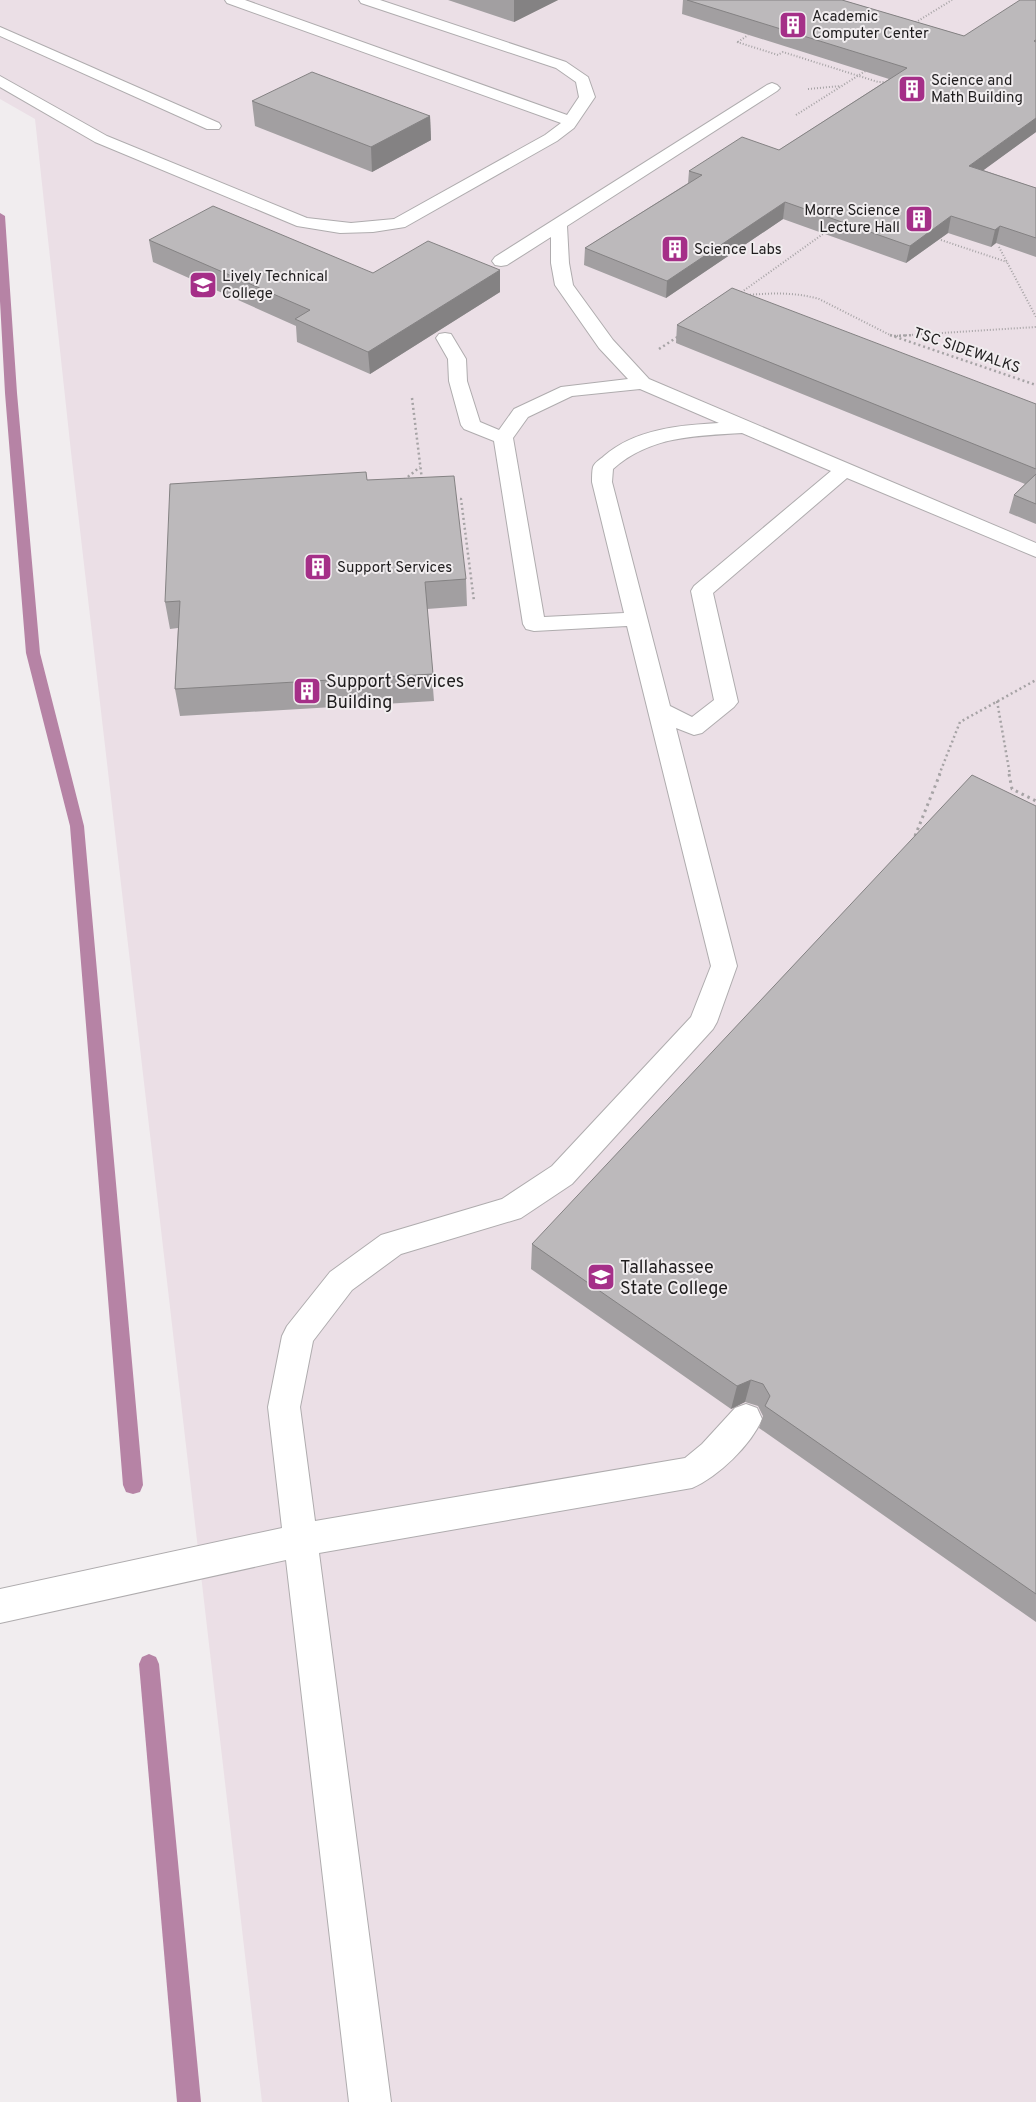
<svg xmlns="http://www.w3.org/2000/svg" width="1036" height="2102" font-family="Overpass,sans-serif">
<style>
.built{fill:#ebdfe6}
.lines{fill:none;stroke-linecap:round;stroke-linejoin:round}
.stream{fill:#b683a5;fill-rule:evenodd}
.service-casing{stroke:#afacae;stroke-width:2}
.path-far2{stroke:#a6a3a5;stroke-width:2;stroke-dasharray:1 2;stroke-linecap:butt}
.path-far1{stroke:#a6a3a5;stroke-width:2.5;stroke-dasharray:2 3;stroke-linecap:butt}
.path{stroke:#a6a3a5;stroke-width:3;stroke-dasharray:2.5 4;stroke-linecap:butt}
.service{fill:#fff;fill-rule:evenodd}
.wall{fill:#a29fa1}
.shaded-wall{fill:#848283}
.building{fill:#bcb9bb;stroke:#848283}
.labels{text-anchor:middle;stroke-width:4;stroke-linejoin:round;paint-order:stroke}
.far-poi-label{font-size:15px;fill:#1f1d1e;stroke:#f1edef;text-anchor:start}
.far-street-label{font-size:15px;fill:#1f1d1e;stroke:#f1edef}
.poi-label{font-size:18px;fill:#1f1d1e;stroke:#f1edef;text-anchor:start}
</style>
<rect width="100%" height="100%" fill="#f1edef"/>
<path class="built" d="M0,0H1036V2102H262L71,452L35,119L0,99Z"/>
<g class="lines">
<g class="stream">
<path d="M0,213L5,216L17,393L40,653L84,826L143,1485L140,1492L133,1494L126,1492L123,1485L70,826L26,653L5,393L0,301Z"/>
<path d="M149,1654L156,1657L159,1664L201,2102H177L139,1664L142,1657Z"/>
</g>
<defs>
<g id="service">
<path d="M225,0H245L567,115L579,97L576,82L556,68L361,3L359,0H380L566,62L588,77L595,97L574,128L557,141L405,227L373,232L340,233L297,226L95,142L0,87V76L107,136L307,218L351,223L394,219L545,135L561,123L227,3Z"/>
<path d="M0,27L219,123L221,126L219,129H207L0,36Z"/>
<path d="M772,83L777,85L780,88L777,91L567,226L569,263L573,285L613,340L649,379L1036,543V557L847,478L713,593L738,702L734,707L702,733L694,735L676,728L737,966L717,1022L713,1029L572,1184L521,1218L401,1254L352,1290L313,1341L300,1407L315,1521L685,1458L702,1444L735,1408L746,1404L757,1408L762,1419C751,1445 718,1477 692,1488L319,1553L391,2102H349L286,1560L0,1623V1589L282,1528L268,1407L282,1336L287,1326L330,1272L381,1235L502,1199L552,1166L691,1017L711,966L627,626L534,631L526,629L523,624L494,441L464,429L461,425L449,381L448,359L436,338L439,334L445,333L451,334L466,359L467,381L480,422L499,430L514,409L561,387L628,379L599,348L555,285L551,263V237L507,265L501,266L495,265L492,261L495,257L767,85ZM640,389L719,423C680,425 635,429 604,456C601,459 595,462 593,467C592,471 592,477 592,482L624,613L544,617L513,438L528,417L572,396ZM742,433L831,471L694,586L691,591L714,700L692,717L670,706L612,482L613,469C650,436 695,436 742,433Z"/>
</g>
</defs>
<use href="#service" class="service-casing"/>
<g class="path-far2">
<path d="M913,24L952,0"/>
<path d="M737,42L778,55L783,52L878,82H889"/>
<path d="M738,42L748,35"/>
<path d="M808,89L841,86"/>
<path d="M796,115L867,70"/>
<path d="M941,240L1007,262"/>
<path d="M999,247L1036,317"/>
<path d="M739,294L823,234"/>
<path d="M747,295C772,293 795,292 819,299L892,336"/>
<path d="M894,336L1036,327"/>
</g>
<g class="path-far1">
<path d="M890,335L1036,385"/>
<path d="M894,336L914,335"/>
<path d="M659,349L679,336"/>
<path d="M412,398L422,480"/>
<path d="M404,480L420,467"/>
<path d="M455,499H461L474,601"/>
<path d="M997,701L1010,775"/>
<path d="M939,775L960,722L1036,680"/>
</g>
<g class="path">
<path d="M1009,774L1012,789L1036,801"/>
<path d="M915,836L940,774"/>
</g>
<use href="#service" class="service"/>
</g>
<g class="wall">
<path d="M448,0H558L514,22Z"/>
<path d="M683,0H842L964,36L1036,0V132L983,170L1036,188V257L996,243L991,247L948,233L906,263L783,219L666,298L584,265L585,248L688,183L689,171L779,150L889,79L682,14Z"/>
<path d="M252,101L430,116L431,140L372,172L255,126Z"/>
<path d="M149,240L373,273L500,270V292L370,374L297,342L296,326L153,262Z"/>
<path d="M677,325L1036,404V524L1009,513L1014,495L1025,484L676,343Z"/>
<path d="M367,480L466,579L467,606L427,609L434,701L180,716L175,689L178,628L170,629L165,602Z"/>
<path d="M1036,806V1622L759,1428L763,1416L758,1406L745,1402L731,1409L531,1269L532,1244Z"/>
</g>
<g class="shaded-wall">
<path d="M514,0H558L514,22Z"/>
<path d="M430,116L431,140L372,172L371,147Z"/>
<path d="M1036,118V132L966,183L969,166Z"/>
<path d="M785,202L783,219L666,298L667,281Z"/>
<path d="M951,216L948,233L906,263L910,246Z"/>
<path d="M1000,226L996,243L991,247L995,230Z"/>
<path d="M500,270V292L370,374L368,352Z"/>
<path d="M751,1380L745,1402L731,1409L737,1386Z"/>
</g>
<g class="building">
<path d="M687,0H842L964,36L1020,0H1036V40L1034,41L1036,42V118L969,166L1036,188V238L1000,226L995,230L951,216L910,246L785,202L667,281L585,248L702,175L689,171L742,137L779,150L907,68Z"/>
<path d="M312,72L430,116L371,147L252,101Z"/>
<path d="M213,206L373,273L428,241L500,270L368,352L295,319L310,310L149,240Z"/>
<path d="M732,288L1036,404V469L677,325Z"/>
<path d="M366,472L367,480L454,476L466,579L425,582L433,674L175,689L180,601L165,602L170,484Z"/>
<path d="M1036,474V504L1014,495Z"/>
<path d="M972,775L1036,806V1594L765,1406L770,1396L763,1384L751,1380L737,1386L532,1244Z"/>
</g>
<defs>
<symbol id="building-square" viewBox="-11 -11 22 22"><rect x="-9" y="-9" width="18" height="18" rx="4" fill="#a52f88" stroke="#f1edef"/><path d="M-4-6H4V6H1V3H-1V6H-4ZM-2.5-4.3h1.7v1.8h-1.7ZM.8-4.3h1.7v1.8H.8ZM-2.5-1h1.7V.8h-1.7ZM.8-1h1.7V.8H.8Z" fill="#fff"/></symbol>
<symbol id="university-square" viewBox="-11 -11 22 22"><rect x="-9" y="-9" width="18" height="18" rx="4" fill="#a52f88" stroke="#f1edef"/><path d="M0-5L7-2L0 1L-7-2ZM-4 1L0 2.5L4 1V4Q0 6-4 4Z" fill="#fff"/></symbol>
</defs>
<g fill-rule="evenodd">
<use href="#building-square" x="777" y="9" width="32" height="32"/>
<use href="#building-square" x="896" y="73" width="32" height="32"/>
<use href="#building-square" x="903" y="203" width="32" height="32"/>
<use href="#building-square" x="659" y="233" width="32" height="32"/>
<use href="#university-square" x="187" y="269" width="32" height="32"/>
<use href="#building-square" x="302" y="551" width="32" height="32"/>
<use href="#building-square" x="291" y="675" width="32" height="32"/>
<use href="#university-square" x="585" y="1261" width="32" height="32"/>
</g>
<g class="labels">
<g class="far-poi-label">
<text x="812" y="21">Academic<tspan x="812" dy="17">Computer Center</tspan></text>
<text x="931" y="85">Science and<tspan x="931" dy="17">Math Building</tspan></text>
<text x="900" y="215" text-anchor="end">Morre Science<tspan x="900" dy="17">Lecture Hall</tspan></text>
<text x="694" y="254">Science Labs</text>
<text x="222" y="281">Lively Technical<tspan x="222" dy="17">College</tspan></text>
<text x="337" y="572">Support Services</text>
</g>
<g class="far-street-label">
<text transform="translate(967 350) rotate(19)" y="5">TSC SIDEWALKS</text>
</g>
<g class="poi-label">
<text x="326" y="687">Support Services<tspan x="326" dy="21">Building</tspan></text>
<text x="620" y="1273">Tallahassee<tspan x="620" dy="21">State College</tspan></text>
</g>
</g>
</svg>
